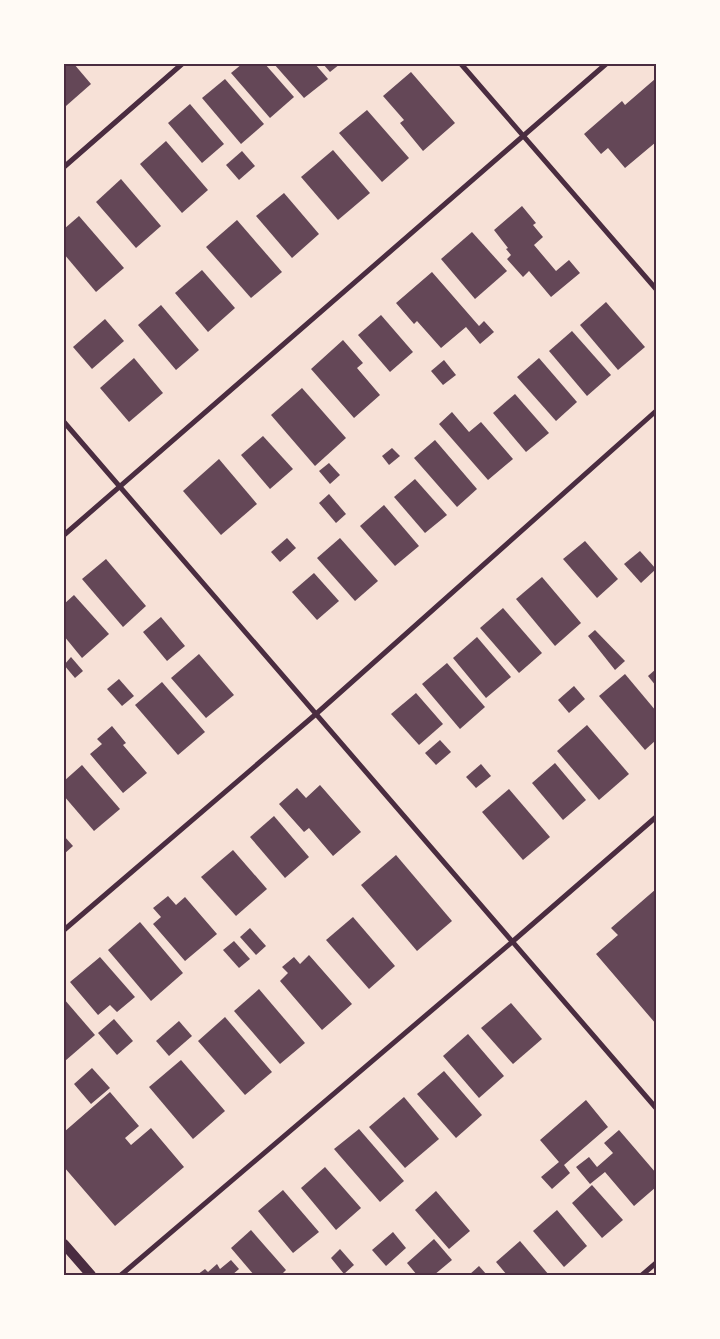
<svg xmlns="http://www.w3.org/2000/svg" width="720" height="1339" font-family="Helvetica,sans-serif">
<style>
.building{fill:#644757}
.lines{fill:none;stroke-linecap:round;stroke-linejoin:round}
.minor{stroke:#4a2c40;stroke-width:5}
.secondary{stroke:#4a2c40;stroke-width:10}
.neatline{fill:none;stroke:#4a2c40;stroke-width:2}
</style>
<rect width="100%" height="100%" fill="#f7e1d7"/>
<g class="building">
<path d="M64,64H74L91,84L66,106L64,103Z"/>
<path d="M242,64H265L294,97L270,118L231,73Z"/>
<path d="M274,64H315L328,79L304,98Z"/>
<path d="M323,64H340L330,72Z"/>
<path d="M411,72L455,123L423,151L400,123L404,120L383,96Z"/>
<path d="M225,79L264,124L241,144L202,98Z"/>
<path d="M655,79L656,142L625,168L608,148L601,154L584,134L622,101L625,105Z"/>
<path d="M190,104L224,144L202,163L168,123Z"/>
<path d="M367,110L409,158L382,182L339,133Z"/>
<path d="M166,141L208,190L182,213L140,164Z"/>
<path d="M333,150L370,193L338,220L301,177Z"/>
<path d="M242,151L255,166L239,180L226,165Z"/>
<path d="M121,179L161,226L136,248L96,202Z"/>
<path d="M284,193L319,234L292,258L256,216Z"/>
<path d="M522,206L536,223L533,225L543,237L534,245L556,271L569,260L580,273L551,297L529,271L523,277L507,259L511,255L506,249L508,248L494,230Z"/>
<path d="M79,216L124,268L96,292L64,254V229Z"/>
<path d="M237,220L282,272L251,298L206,247Z"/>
<path d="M472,232L507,271L475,299L441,259Z"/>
<path d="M202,270L235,308L208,332L175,293Z"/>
<path d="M432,272L479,326L484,321L494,332L480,344L466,327L441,348L417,321L414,324L396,303Z"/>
<path d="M606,302L645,347L618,370L580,325Z"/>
<path d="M161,305L199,350L176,370L138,325Z"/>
<path d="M381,315L413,352L390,372L358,335Z"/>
<path d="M105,319L124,341L92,369L73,347Z"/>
<path d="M572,331L611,375L587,396L549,351Z"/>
<path d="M343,340L363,363L357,368L380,395L354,418L311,369Z"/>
<path d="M134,358L163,393L129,422L100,388Z"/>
<path d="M539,358L577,402L556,421L517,377Z"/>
<path d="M444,360L456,375L443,385L431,371Z"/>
<path d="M302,388L346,438L315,466L271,415Z"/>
<path d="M515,394L549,433L526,452L493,413Z"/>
<path d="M452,412L469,432L481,422L513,459L488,480L439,424Z"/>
<path d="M263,436L293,469L270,489L241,455Z"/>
<path d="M435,440L477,489L457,507L414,458Z"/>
<path d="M392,448L400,456L389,465L382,456Z"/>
<path d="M219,459L257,504L221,535L183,491Z"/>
<path d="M329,463L340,475L330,484L319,471Z"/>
<path d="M415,479L447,515L425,533L394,497Z"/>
<path d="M329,494L346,514L336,523L319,503Z"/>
<path d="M384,505L419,546L395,566L360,526Z"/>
<path d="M287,538L296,548L280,562L271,552Z"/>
<path d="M340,538L378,581L355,601L317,558Z"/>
<path d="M585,541L618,579L597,598L563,559Z"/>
<path d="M640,551L656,569L641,583L624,564Z"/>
<path d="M106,559L146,606L123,627L82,579Z"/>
<path d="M314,573L339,601L317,620L292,592Z"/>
<path d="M542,577L581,623L555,646L516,599Z"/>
<path d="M74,595L109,634L82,658L64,636V604Z"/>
<path d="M503,608L542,653L519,673L480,628Z"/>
<path d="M161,617L185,646L167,661L143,632Z"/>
<path d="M595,630L625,661L615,670L588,636Z"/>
<path d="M477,637L511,677L486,698L453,658Z"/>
<path d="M199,654L234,695L206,718L171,678Z"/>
<path d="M71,657L83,671L75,678L64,665Z"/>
<path d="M447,663L485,707L460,729L422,684Z"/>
<path d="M656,669V686L648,676Z"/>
<path d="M625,674L656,711V740L645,750L599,696Z"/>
<path d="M119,679L134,696L122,706L107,689Z"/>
<path d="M162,682L205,732L178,755L135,705Z"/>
<path d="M574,686L585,699L569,713L558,700Z"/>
<path d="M416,693L443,724L419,745L391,714Z"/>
<path d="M587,725L629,774L599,800L557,751Z"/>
<path d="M112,726L126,743L123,745L147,773L123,793L90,754L102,744L97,739Z"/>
<path d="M440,740L451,752L436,765L425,753Z"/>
<path d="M555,763L586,800L563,820L532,783Z"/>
<path d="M481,764L491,776L476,788L466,777Z"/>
<path d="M82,765L120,809L94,831L64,796V781Z"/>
<path d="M320,785L361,832L333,856L309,828L304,832L279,804L297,788L306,798Z"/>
<path d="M509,789L550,837L523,860L482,812Z"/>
<path d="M274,816L309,857L285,878L250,837Z"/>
<path d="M64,836L73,846L64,854Z"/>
<path d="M233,850L267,889L236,916L201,877Z"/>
<path d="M396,855L452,921L417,951L361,885Z"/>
<path d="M656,889V1024L596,954L618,935L611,928Z"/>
<path d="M168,896L176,905L185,897L217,934L185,961L153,924L161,917L153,908Z"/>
<path d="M353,917L395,966L369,989L326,940Z"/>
<path d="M140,922L183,973L151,1001L108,950Z"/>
<path d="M250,928L266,946L256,955L240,937Z"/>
<path d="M234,941L250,959L239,968L223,950Z"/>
<path d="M309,955L352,1004L322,1030L280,981L288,973L282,967L294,957L300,964Z"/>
<path d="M100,957L135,997L117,1012L110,1005L98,1015L70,982Z"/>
<path d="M259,989L305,1043L280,1064L234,1011Z"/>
<path d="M64,999L95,1035L65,1061L64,1059Z"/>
<path d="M511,1003L542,1039L513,1064L481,1028Z"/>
<path d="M225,1017L272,1072L245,1095L198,1041Z"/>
<path d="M114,1019L133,1041L117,1055L98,1033Z"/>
<path d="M179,1021L192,1036L169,1056L156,1041Z"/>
<path d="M468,1034L504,1076L479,1098L443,1056Z"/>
<path d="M181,1060L225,1111L193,1139L149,1087Z"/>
<path d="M92,1068L110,1088L91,1104L74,1084Z"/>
<path d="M444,1071L482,1115L456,1138L417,1094Z"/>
<path d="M110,1092L139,1126L125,1138L131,1145L151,1128L184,1167L115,1226L64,1167V1132Z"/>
<path d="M404,1097L439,1139L405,1168L369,1127Z"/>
<path d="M586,1100L608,1127L564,1165L570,1173L552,1189L541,1177L559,1162L540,1140Z"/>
<path d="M359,1129L404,1181L380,1202L334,1149Z"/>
<path d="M619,1130L656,1173V1187L634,1206L605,1172L590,1184L576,1167L589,1157L597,1167L613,1153L604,1143Z"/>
<path d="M325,1167L361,1208L336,1230L301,1188Z"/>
<path d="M592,1185L623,1220L602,1238L572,1203Z"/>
<path d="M283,1190L319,1232L293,1253L258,1211Z"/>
<path d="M436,1191L470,1231L449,1249L415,1210Z"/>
<path d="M557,1210L587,1246L564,1267L533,1231Z"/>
<path d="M251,1230L286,1270L281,1275H254L231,1248Z"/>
<path d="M393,1232L406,1248L386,1266L372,1250Z"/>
<path d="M434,1239L452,1260L434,1275H417L407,1263Z"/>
<path d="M520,1241L549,1275H507L496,1262Z"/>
<path d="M340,1249L354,1265L344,1274L331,1258Z"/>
<path d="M231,1260L239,1269L232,1275H197L205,1269L208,1272L217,1264L220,1269Z"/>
<path d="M479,1266L487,1275H469Z"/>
</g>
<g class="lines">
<g class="minor">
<path d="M461,64L656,289"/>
<path d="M64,167L182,64"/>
<path d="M64,422L656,1108"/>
<path d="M64,535L606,64"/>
<path d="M64,930L316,714L656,411"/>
<path d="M121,1275L512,942L656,817"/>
<path d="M642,1275L656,1263"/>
</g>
<path class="secondary" d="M64,1244L91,1275"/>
</g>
<rect width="720" height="1339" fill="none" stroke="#fffaf5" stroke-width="130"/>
<rect x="65" y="65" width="590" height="1209" class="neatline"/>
</svg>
